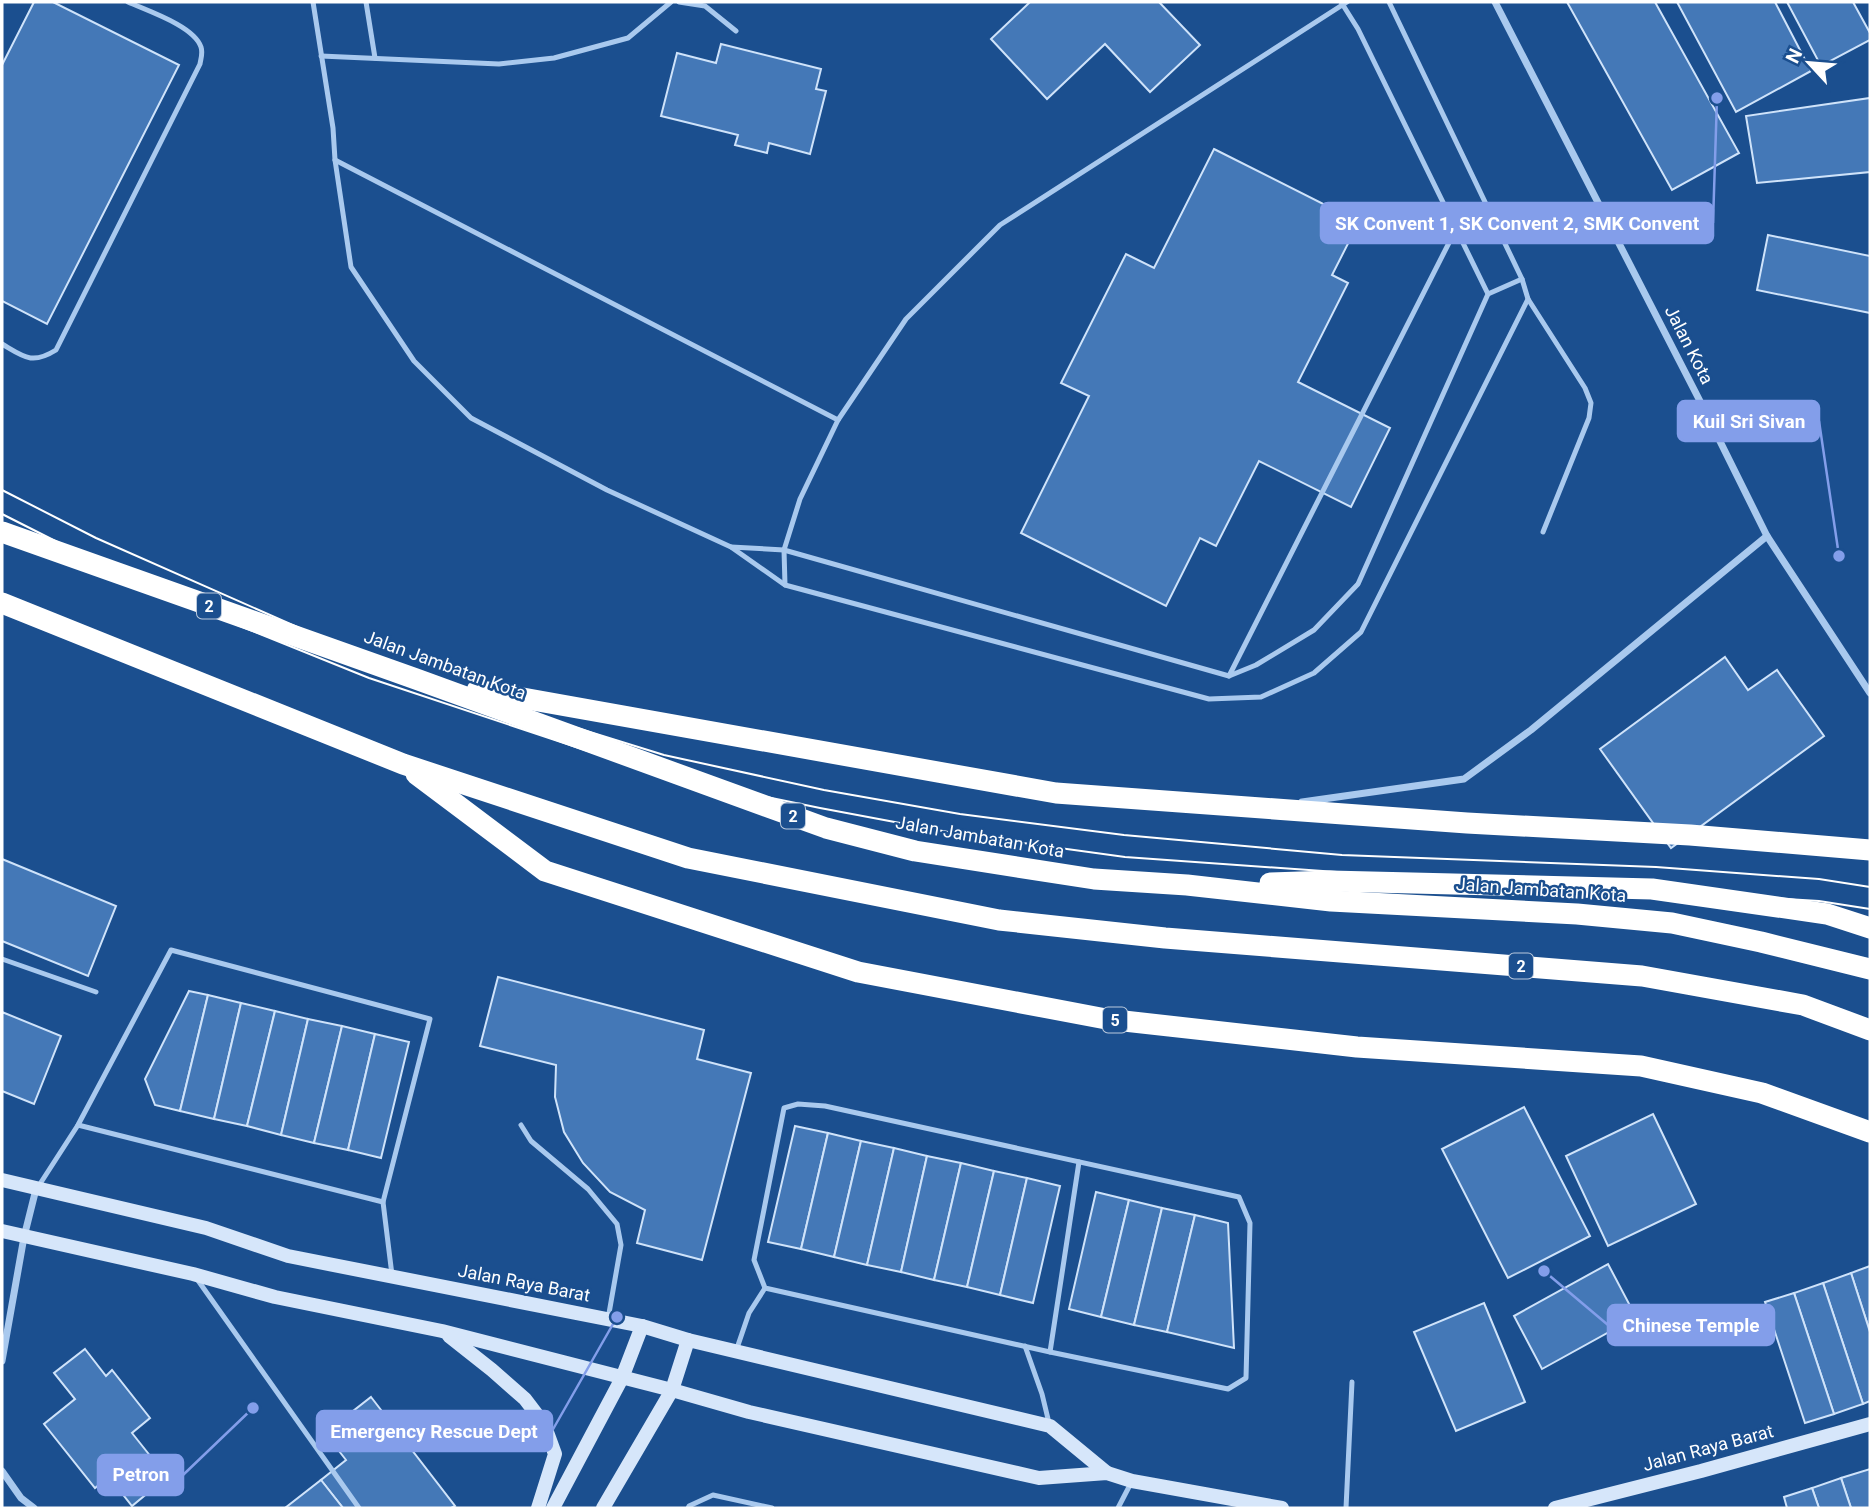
<svg xmlns="http://www.w3.org/2000/svg" width="1872" height="1510" font-family="Roboto,sans-serif">
<style>
.building{fill:#4478b7;stroke:#cfe3fa;stroke-width:2}
.lines{fill:none;stroke-linecap:round;stroke-linejoin:round}
.lane{stroke:#a9c9ee;stroke-width:5}
.street{stroke:#a9c9ee;stroke-width:7}
.secondary{stroke:#d6e6fa;stroke-width:14}
.highway{stroke:#fff;stroke-width:21}
.tram{stroke:#fff;stroke-width:2}
.labels{text-anchor:middle;stroke-width:5;stroke-linejoin:round;paint-order:stroke}
.shield{fill:#1b4f8f;stroke:#bbcadd;stroke-width:2}
.shield-label{font-size:16px;font-weight:bold;fill:#fff}
.street-label{font-size:18px;fill:#fff;stroke:#1b4f8f}
.leader{fill:none;stroke:#839eea;stroke-width:2.5}
.callout-dot{fill:#839eea;stroke:#1b4f8f;stroke-width:2.5}
.callout{fill:#839eea;stroke:#839eea;stroke-width:2.5}
.callout-label{font-size:19px;text-anchor:middle;font-weight:bold;fill:#fff}
</style>
<rect width="100%" height="100%" fill="#1b4f8f"/>
<g class="building">
<path d="M34,2H53L179,65L47,324L2,301V65Z"/>
<path d="M1030,2H1159L1200,45L1150,92L1105,44L1047,99L991,39Z"/>
<path d="M1567,2H1655L1739,153L1672,190Z"/>
<path d="M1677,2H1775L1811,71L1736,112Z"/>
<path d="M1787,2H1853L1870,33V40L1821,66Z"/>
<path d="M721,44L821,69L816,89L826,91L810,154L769,143L767,153L735,145L738,135L661,116L677,53L716,63Z"/>
<path d="M1870,98V172L1757,183L1746,116Z"/>
<path d="M1214,149L1359,222L1332,275L1348,283L1298,382L1390,428L1351,507L1259,461L1216,546L1200,538L1166,606L1021,533L1089,396L1061,383L1126,254L1154,268Z"/>
<path d="M1768,235L1870,256V313L1757,290Z"/>
<path d="M1725,657L1748,690L1777,670L1824,736L1671,848L1600,749Z"/>
<path d="M2,859L116,906L88,976L2,941Z"/>
<path d="M498,977L704,1030L697,1059L751,1073L702,1260L637,1243L645,1210L610,1192L583,1163L564,1132L555,1097L556,1065L480,1046Z"/>
<path d="M189,991L208,995L180,1111L155,1105L145,1079Z"/>
<path d="M208,995L241,1003L214,1119L180,1111Z"/>
<path d="M241,1003L275,1011L247,1126L214,1119Z"/>
<path d="M275,1011L308,1019L281,1135L247,1126Z"/>
<path d="M2,1012L61,1036L34,1104L2,1091Z"/>
<path d="M308,1019L342,1026L314,1143L281,1135Z"/>
<path d="M342,1026L375,1034L348,1150L314,1143Z"/>
<path d="M375,1034L409,1042L381,1158L348,1150Z"/>
<path d="M1524,1107L1590,1236L1508,1278L1442,1149Z"/>
<path d="M1653,1114L1696,1204L1608,1246L1566,1156Z"/>
<path d="M795,1126L828,1133L801,1249L768,1242Z"/>
<path d="M828,1133L861,1141L834,1257L801,1249Z"/>
<path d="M861,1141L894,1148L867,1265L834,1257Z"/>
<path d="M894,1148L927,1156L901,1272L867,1265Z"/>
<path d="M927,1156L961,1163L934,1280L901,1272Z"/>
<path d="M961,1163L994,1171L967,1287L934,1280Z"/>
<path d="M994,1171L1027,1178L1000,1295L967,1287Z"/>
<path d="M1027,1178L1060,1186L1033,1303L1000,1295Z"/>
<path d="M1096,1192L1129,1200L1101,1317L1069,1309Z"/>
<path d="M1129,1200L1162,1208L1134,1325L1101,1317Z"/>
<path d="M1162,1208L1195,1215L1167,1332L1134,1325Z"/>
<path d="M1195,1215L1228,1223L1234,1348L1167,1332Z"/>
<path d="M1608,1264L1636,1317L1542,1369L1514,1316Z"/>
<path d="M1870,1266V1332L1851,1273Z"/>
<path d="M1851,1273L1870,1332V1401L1863,1404L1823,1283Z"/>
<path d="M1823,1283L1863,1404L1834,1414L1794,1293Z"/>
<path d="M1794,1293L1834,1414L1805,1423L1765,1302Z"/>
<path d="M1484,1303L1525,1402L1456,1431L1414,1332Z"/>
<path d="M85,1349L106,1376L112,1370L150,1418L132,1433L167,1477L132,1506L109,1477L95,1488L44,1424L75,1399L54,1373Z"/>
<path d="M371,1397L455,1506L451,1508H343L321,1480L346,1460L325,1433Z"/>
<path d="M1870,1469V1508H1851L1841,1478Z"/>
<path d="M1841,1478L1851,1508H1819L1812,1488Z"/>
<path d="M321,1480L343,1508H285Z"/>
<path d="M1812,1488L1819,1508H1787L1784,1497Z"/>
</g>
<g class="lines">
<g class="lane">
<path d="M313,2L333,128L335,160L351,267L414,361L471,418L607,490L731,547L785,585L1209,699L1261,697L1314,673L1361,632L1528,299L1522,279L1389,2"/>
<path d="M366,2L375,58"/>
<path d="M679,2L705,6L736,31"/>
<path d="M321,56L499,64L554,58L628,38L671,2"/>
<path d="M335,160L838,420"/>
<path d="M1488,294L1522,279"/>
<path d="M1528,299L1585,388L1591,403L1589,418L1543,532"/>
<path d="M2,344C24,357 32,365 56,350L200,64C201,58 203,53 201,47C194,26 148,11 128,2"/>
<path d="M731,547L784,550L1229,676L1256,665L1314,630L1358,584L1488,294L1358,29L1341,2"/>
<path d="M785,585L784,550L800,499L838,420L906,319L1000,225L1347,2"/>
<path d="M1229,676L1456,229"/>
<path d="M2,959L96,992"/>
<path d="M798,1104L825,1106L1239,1197L1250,1223L1246,1378L1228,1389L1050,1352L765,1288L754,1260L784,1108Z"/>
<path d="M78,1125L383,1202"/>
<path d="M521,1125L531,1141L588,1189L617,1224L621,1245L608,1319"/>
<path d="M38,1187L78,1125L171,950L430,1019L383,1202L392,1275"/>
<path d="M197,1279L359,1508"/>
<path d="M1025,1346L1042,1394L1049,1423"/>
<path d="M736,1351L749,1313L765,1288"/>
<path d="M1050,1352L1079,1162"/>
<path d="M688,1508L689,1506L713,1495L772,1508"/>
<path d="M1118,1508L1131,1483"/>
<path d="M1346,1508L1352,1382"/>
</g>
<g class="street">
<path d="M1495,2L1702,405L1767,536L1870,693"/>
<path d="M1302,802L1464,779L1531,730L1767,536"/>
<path d="M2,1361L24,1237L36,1189"/>
<path d="M2,1471L21,1498L34,1508"/>
</g>
<g class="secondary">
<path d="M2,1180L206,1228L288,1256L642,1326L688,1340L1050,1426L1107,1473"/>
<path d="M2,1231L193,1274L275,1297L442,1331L672,1390L749,1412L1039,1478L1107,1473L1132,1481L1282,1508"/>
<path d="M449,1336L492,1370L525,1399L544,1424L555,1454L538,1508"/>
<path d="M553,1508L622,1378L642,1326"/>
<path d="M603,1508L672,1390L688,1340"/>
<path d="M1555,1508L1701,1471L1870,1424"/>
</g>
<g class="highway">
<path d="M2,532L416,679L826,828L915,851L1094,879L1187,885L1331,901L1577,914L1672,923L1761,942L1870,969"/>
<path d="M2,603L403,764L688,858L999,920L1165,938L1642,976L1803,1005L1870,1030"/>
<path d="M477,690L1056,793L1467,823L1690,835L1870,850"/>
<path d="M416,774L545,871L858,972L1106,1019L1357,1047L1641,1066L1762,1093L1870,1132"/>
<path d="M1270,883L1330,881L1652,889L1827,914L1870,928"/>
</g>
<g class="tram">
<path d="M2,490L96,538L365,657L519,710L664,755L824,790L960,814L1124,835L1342,855L1656,867L1819,879L1870,887"/>
<path d="M2,514L87,557L225,620L369,678L660,775L820,808L964,835L1125,857L1337,872L1819,901L1870,909"/>
</g>
</g>
<g class="labels">
<g class="shield">
<rect x="197" y="593.5" width="24" height="25" rx="5"/>
<rect x="781" y="803.5" width="24" height="25" rx="5"/>
<rect x="1509" y="953.5" width="24" height="25" rx="5"/>
<rect x="1103" y="1007.5" width="24" height="25" rx="5"/>
</g>
<g class="shield-label">
<text x="209" y="612">2</text>
<text x="793" y="822">2</text>
<text x="1521" y="972">2</text>
<text x="1115" y="1026">5</text>
</g>
<g class="street-label">
<text transform="translate(1689 345) rotate(63)" y="6">Jalan Kota</text>
<text transform="translate(445 665) rotate(20)" y="6">Jalan Jambatan Kota</text>
<text transform="translate(980 837) rotate(10)" y="6">Jalan Jambatan Kota</text>
<text transform="translate(1541 890) rotate(4)" y="6">Jalan Jambatan Kota</text>
<text transform="translate(524 1283) rotate(11)" y="6">Jalan Raya Barat</text>
<text transform="translate(1708 1448) rotate(-15)" y="6">Jalan Raya Barat</text>
</g>
</g>
<path class="leader" d="M1717 98L1713 223M1839 556L1819 421M1544 1271L1608 1325M617 1317L552 1431M253 1408L183 1475"/>
<g class="callout-dot">
<circle cx="1717" cy="98" r="7"/>
<circle cx="1839" cy="556" r="7"/>
<circle cx="1544" cy="1271" r="7"/>
<circle cx="617" cy="1317" r="7"/>
<circle cx="253" cy="1408" r="7"/>
</g>
<g class="callout">
<rect x="1321" y="203" width="392" height="40" rx="7"/>
<rect x="1678" y="401" width="141" height="40" rx="7"/>
<rect x="1608" y="1305" width="166" height="40" rx="7"/>
<rect x="317" y="1411" width="235" height="40" rx="7"/>
<rect x="98" y="1455" width="85" height="40" rx="7"/>
</g>
<g class="callout-label">
<text x="1517" y="230">SK Convent 1, SK Convent 2, SMK Convent</text>
<text x="1749" y="428">Kuil Sri Sivan</text>
<text x="1691" y="1332">Chinese Temple</text>
<text x="434" y="1438">Emergency Rescue Dept</text>
<text x="141" y="1481">Petron</text>
</g>
<rect width="1872" height="1510" fill="none" stroke="#ffffff" stroke-width="7"/>
<g transform="translate(1809 63) rotate(296)" stroke="#1b4f8f" stroke-width="5" paint-order="stroke">
<path d="M0-5L12 26L0 18L-12 26Z" fill="#ffffff"/>
<text y="-10" font-size="19" font-weight="bold" text-anchor="middle" fill="#ffffff">N</text>
</g>
</svg>
